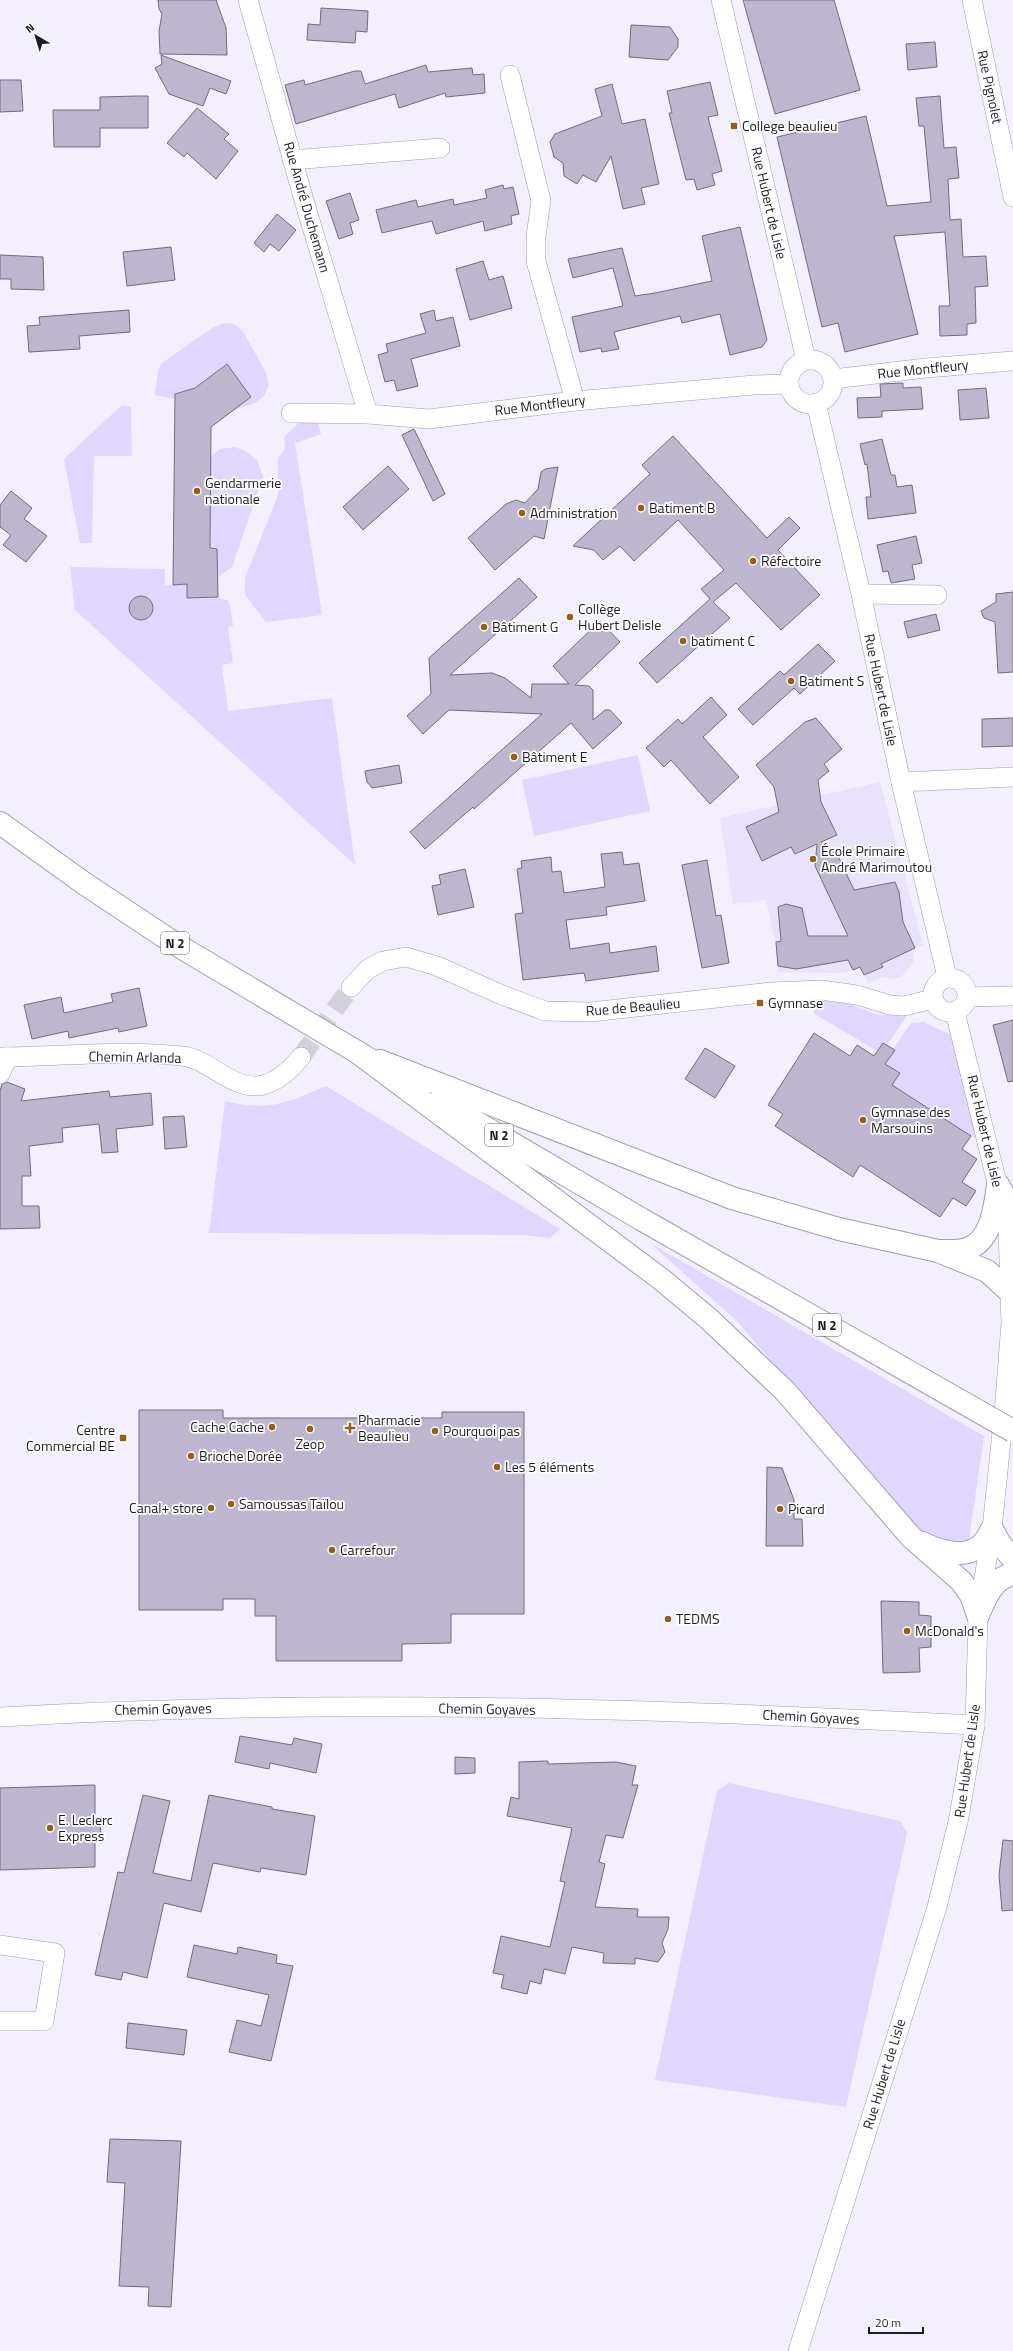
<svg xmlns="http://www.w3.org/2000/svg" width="1013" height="2351" font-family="'Titillium Web',sans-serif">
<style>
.built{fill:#e9e2fc}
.green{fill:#e1d6fe}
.building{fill:#bdb6ce;stroke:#716b81}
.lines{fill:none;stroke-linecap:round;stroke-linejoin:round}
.minor-tunnel{stroke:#d3cfdd;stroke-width:19;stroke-dasharray:19 10;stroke-linecap:butt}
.minor-casing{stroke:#a19ab2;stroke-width:20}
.trunk-casing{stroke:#a19ab2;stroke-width:24}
.minor{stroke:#fff;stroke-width:19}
.trunk{stroke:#fff;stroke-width:22}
.trunk-bridge-casing{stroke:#a19ab2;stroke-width:24;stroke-linecap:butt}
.trunk-bridge{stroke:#fff;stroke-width:22}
.poi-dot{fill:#946015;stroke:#fefffe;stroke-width:1.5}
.labels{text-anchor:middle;stroke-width:3.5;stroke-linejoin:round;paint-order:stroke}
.shield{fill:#fefffe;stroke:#605f65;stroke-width:1}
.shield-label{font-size:13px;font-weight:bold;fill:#1d1b24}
.street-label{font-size:14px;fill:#1d1b24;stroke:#fefffe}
.poi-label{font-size:14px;fill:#1d1b24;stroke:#fefffe;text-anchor:start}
</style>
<rect width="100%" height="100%" fill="#f3effe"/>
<path class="built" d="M880,782L923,945L912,950L914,955L913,963L902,976L894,979L882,977L868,984L860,967L844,973L778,972L775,942L766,900L733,904L720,818Z"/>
<g class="green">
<path d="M224,323L234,324L243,331L266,373L269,385L264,396L255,403L234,410L251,397L226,364L195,388L175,394V399L155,395L158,370L162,363L212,328Z"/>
<path d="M122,405L131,407L132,456H94L92,543H80L64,459Z"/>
<path d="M304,418L317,419L321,434L295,443L322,615L266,622L245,595V578L278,495V458L285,450L284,437Z"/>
<path d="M235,447L247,452L257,460L263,477L232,567L217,577L210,548V457L220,449Z"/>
<path d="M70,567L165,569V585L187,584V598L218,597L229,601L233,626L228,627L233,663L222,665L228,711L332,698L355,865L75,610Z"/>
<path d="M638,755L650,811L534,836L522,780Z"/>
<path d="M822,1001L848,1003L878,1015L903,1014L906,1017L887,1045L883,1043L877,1051L813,1013Z"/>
<path d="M924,1022L957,1038L985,1142L971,1136L892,1085L900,1073L885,1064L894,1050L893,1049L911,1023Z"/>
<path d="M326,1086L560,1229L550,1238L522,1235L209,1233L225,1101C268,1112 287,1103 326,1086Z"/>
<path d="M650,1243L984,1436L969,1539C945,1543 934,1539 912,1528L737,1321Z"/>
<path d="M729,1783L900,1821L907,1833L846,2107L655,2080L717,1791Z"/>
</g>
<g class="building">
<path d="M158,0H216L226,28L227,55L160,54L159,31L162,14L159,9Z"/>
<path d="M743,0H834L860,90L775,114Z"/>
<path d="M321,8L368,11L367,32L356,31L355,43L307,40L308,24L320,25Z"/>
<path d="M631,25L670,27L678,39V47L668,60L629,57Z"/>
<path d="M935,42L937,67L908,70L906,44Z"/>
<path d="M161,55L231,81L226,94L210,88L203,106L169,94L155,68L162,64Z"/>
<path d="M426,65L428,72L472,68L473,75L484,74L485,93L446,97L445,93L399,108L395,94L296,124L285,85L304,80L305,85L355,71H361L365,84Z"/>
<path d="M0,80H21L23,111L0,112Z"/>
<path d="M710,82L718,115L708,117L722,171L712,174L715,185L697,190L694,179L686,180L669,113H672L667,91Z"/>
<path d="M612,84L622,124L645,119L659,184L641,188L645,204L623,209L611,156L596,182L583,175L577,184L564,176L563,163L554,157L550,142L555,134L602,116L595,89Z"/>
<path d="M138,96H148V128H100V147H54L53,110H100V97Z"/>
<path d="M940,96L944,148L956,147L959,178L948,179L950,220L961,219L963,257L986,256L988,286L975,287L976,323L967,324V335L940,336L939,306H950L945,232L894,236L918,334L845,352L838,323L822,327L777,137L866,116L887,206L931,202L924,126H919L916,98Z"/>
<path d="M197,108L229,134L224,139L238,151L216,179L187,153L184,157L167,143Z"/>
<path d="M503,185L504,189L513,187L519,214L511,216L512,224L485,231L483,221L436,234L432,221L382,233L376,210L416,200L418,207L453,199L454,205L487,198L485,190Z"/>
<path d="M350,193L359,220L350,223L353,234L339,239L326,201Z"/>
<path d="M277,214L296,230L279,251L270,244L264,252L254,243Z"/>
<path d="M740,227L767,340L762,347L730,355L720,314L682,323L680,316L614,332L619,349L602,352L601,348L580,352L572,317L623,306L613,268L573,278L568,259L622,248L635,296L655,293L712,281L702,236Z"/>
<path d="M171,247L175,280L127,286L123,252Z"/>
<path d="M0,255L43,257L44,290L11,289V279H0Z"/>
<path d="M483,261L489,280L503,276L512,308L470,320L456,269Z"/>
<path d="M129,310L130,332L79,336L80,349L29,352L27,326L40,325L39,317Z"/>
<path d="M434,310L436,321L453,317L460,346L411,359L418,386L397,391L394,380L385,382L378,355L388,352L386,344L426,333L420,314Z"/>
<path d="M227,364L251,397L211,427L210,548L217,549L218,597L187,598V584L173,585L175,394L195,388Z"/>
<path d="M903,383V388L921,387L923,409L882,411V417L858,418L857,398L881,397L880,384Z"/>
<path d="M986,388L989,418L960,420L958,390Z"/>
<path d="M414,429L445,494L433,501L402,435Z"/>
<path d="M673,436L767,538L789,517L800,528L778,550L820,595L781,630L736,583L713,602L730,618L657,683L639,663L710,599L701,589L724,570L678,520L634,561L620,546L603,560L594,550L573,546L650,474L642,465Z"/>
<path d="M882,439L891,475H895L897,487L912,485L916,513L868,519L866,497H871L867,464L865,465L860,444Z"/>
<path d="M388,466L409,489L363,530L343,507Z"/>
<path d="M558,467L544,539L534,536L495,570L468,538L506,504L516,500L525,503L538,489L541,472L545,469Z"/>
<path d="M11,491L32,508L24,519L47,536L26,562L3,545L11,535L0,527V505Z"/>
<path d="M916,536L922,563L912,565L915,579L891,583L888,571L883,572L877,545Z"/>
<path d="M519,578L537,597L450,675L492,673L505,678L531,698L532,684H569L553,666L600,621L620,642L575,685L589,686L593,690V720L605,710H610L622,723L593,749L571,723L474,809L473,807L425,849L410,832L542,714L449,710L423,734L407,716L431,694L429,658Z"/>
<path d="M1013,592V672L998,673L995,622L984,618L981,611L996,602V594Z"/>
<circle cx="141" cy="608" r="12"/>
<path d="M936,614L940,630L908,638L904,622Z"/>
<path d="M818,644L835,661L800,694L794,688L753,725L738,709L780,671L784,675Z"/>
<path d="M711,697L727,715L703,737L739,777L710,804L671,760L664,767L646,748L678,719L682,724Z"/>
<path d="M816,718L842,749L824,764L829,771L818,780L821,802L837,835L821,842L838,856L854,890L895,882L899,892L903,922L915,948L881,964L883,967L864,975L860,967L853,970L848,960L796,969L778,966L776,942L781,941L778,907L786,904L802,908L808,936H848L815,866L817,844L795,854L791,847L762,861L746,827L779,812L774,787L756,765L805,722Z"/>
<path d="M1013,718V746L982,747V719Z"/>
<path d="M399,765L402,783L372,788L367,782L365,771Z"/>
<path d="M622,852L624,865L639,863L645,901L606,907L607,915L566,920L570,949L609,943L610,953L656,946L659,971L586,981L584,973L523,980L515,914L523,913L517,869L522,868L521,861L551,857L552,872L561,871L564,893L605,887L601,854Z"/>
<path d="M707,860L716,916L721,915L729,963L702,968L682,865Z"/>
<path d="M465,869L474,907L438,915L432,886L441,884L439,875Z"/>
<path d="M139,988L147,1026L119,1032L118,1028L69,1038L68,1031L32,1039L24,1005L61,997L64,1013L113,1002L111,994Z"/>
<path d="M1013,1020V1081L1008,1082L993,1025Z"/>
<path d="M814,1033L850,1056L857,1045L874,1056L883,1043L895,1050L885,1064L900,1073L892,1085L971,1136L962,1149L977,1159L962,1182L976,1191L966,1206L953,1198L940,1217L860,1165L853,1177L775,1126L783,1114L768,1105Z"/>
<path d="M705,1048L735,1066L715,1098L685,1079Z"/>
<path d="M7,1082L25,1089L21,1101L109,1091L110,1097L151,1093L153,1125L116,1129L118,1152L102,1153L99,1124L62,1128L63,1142L29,1146L31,1176H22V1206H39L40,1228L0,1229V1091L2,1084Z"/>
<path d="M184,1116L187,1147L165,1149L163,1117Z"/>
<path d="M139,1410H223V1418H442V1412H524V1614H451V1643L402,1644V1661H276V1616H255V1599H223V1610H139Z"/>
<path d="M767,1467L782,1468L794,1500V1519H802L803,1546H766Z"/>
<path d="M881,1601L919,1602V1615L931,1616V1647L919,1648L920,1672L883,1673Z"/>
<path d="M240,1736L292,1745L294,1738L322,1744L316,1773L270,1763L269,1769L235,1762Z"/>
<path d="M455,1757L475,1758V1773L455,1774Z"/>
<path d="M548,1761V1764L616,1762L636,1766L632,1785H638L623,1838L606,1835L599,1862L605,1864L595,1907L638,1909L637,1917H669L668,1929L662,1943L665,1952L658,1962L635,1958V1964L603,1963L604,1953L572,1947L565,1974L544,1969L541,1984L530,1981L527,1994L501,1988L504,1975L493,1973L501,1936L550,1947L565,1882L560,1881L572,1828L507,1816L511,1797L519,1799V1762Z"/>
<path d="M95,1785V1819H100L101,1837H95V1867L0,1870V1788Z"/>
<path d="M143,1795L170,1801L153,1873L191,1881L209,1795L272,1807V1809L315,1816L306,1875L261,1868L260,1872L213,1863L201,1912L164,1903L147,1978L123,1972L121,1980L95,1975L118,1872L124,1873Z"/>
<path d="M1003,1840L1013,1841V1910L1002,1911L999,1875Z"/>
<path d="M194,1945L237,1954L238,1947L277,1955L276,1963L293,1966L271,2061L229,2052L237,2020L261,2026L269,1995L187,1977Z"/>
<path d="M128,2023L187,2030L184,2055L126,2048Z"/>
<path d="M110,2139L181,2141L171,2307L148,2306L149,2287L119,2286L125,2183L107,2182Z"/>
</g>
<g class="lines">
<path class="minor-tunnel" d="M301,1057L351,987"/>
<defs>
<g id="minor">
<path d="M248,0L303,197L368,414"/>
<path d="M721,0L806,360"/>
<path d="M972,0L1013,197"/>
<path d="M510,75L541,201L536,236V261L575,401"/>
<path d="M292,160L440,148"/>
<circle cx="811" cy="382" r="22"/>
<path d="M833,379L926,368L1013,361"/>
<path d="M816,403L861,594L901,782L947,977"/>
<path d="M291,413L368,414L429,419L575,401L754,385L789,384"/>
<path d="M861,594L937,595"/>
<path d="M901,782L1013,777"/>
<circle cx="950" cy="995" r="17"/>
<path d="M351,987L368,969L383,961L406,957L437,966L502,995L545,1011L591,1012L771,992L821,990L857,995L890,1005L904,1006L933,999"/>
<path d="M968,997L1013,996"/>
<path d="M0,1057C59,1057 123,1049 182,1056C209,1059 229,1087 257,1086C275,1085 290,1070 301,1057"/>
<path d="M0,1074L8,1057"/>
<path d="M0,1717C324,1698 650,1708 975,1725"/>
<path d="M0,1945L55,1953L44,2021H0"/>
<path d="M798,2351L937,1907L958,1822L975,1725L978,1615L992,1529L1004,1413L1011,1323L1008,1228L955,1012"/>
</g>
<g id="trunk">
<path d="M0,823L85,884L177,945L369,1059"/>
<path d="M357,1052L661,1279L709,1319L785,1391L911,1537L961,1581L971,1595L978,1615"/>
<path d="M380,1061L732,1198L839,1229L938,1251L987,1271L1010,1292L1013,1286"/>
<path d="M440,1101L641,1219"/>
<path d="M998,1185L1013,1211"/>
<path d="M939,1251C948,1251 959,1252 967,1249C992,1241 995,1206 998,1185"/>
<path d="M922,1543C939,1551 962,1559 979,1547C984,1544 989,1535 992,1529L1000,1544L1013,1559"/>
<path d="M978,1615C986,1597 992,1579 1013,1574"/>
</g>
</defs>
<use href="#minor" class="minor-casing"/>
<use href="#trunk" class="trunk-casing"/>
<use href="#minor" class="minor"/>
<use href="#trunk" class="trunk"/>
<defs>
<path id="trunk-bridge" d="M641,1219L1013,1431"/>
</defs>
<use href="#trunk-bridge" class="trunk-bridge-casing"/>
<use href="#trunk-bridge" class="trunk-bridge"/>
</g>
<g class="poi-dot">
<rect x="730" y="122" width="8" height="8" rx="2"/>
<circle cx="197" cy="491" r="4"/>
<circle cx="641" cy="508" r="4"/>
<circle cx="522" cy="513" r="4"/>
<circle cx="753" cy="561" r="4"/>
<circle cx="570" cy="617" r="4"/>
<circle cx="484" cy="627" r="4"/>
<circle cx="683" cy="641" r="4"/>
<circle cx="791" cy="681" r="4"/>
<circle cx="514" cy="757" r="4"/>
<circle cx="813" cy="859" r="4"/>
<rect x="756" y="999" width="8" height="8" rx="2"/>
<circle cx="863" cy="1120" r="4"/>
<circle cx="272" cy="1427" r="4"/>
<path d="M348 1422h4v4h4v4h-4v4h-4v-4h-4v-4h4z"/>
<circle cx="310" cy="1429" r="4"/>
<circle cx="435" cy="1431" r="4"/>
<rect x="119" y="1434" width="8" height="8" rx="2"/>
<circle cx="191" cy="1456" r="4"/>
<circle cx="497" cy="1467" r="4"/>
<circle cx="231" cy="1504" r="4"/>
<circle cx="211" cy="1508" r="4"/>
<circle cx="780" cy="1509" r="4"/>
<circle cx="332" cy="1550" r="4"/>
<circle cx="668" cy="1619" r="4"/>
<circle cx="907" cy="1631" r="4"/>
<circle cx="50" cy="1828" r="4"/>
</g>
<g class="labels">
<g class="shield">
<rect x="161" y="932" width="28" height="22" rx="3"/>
<rect x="485" y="1124" width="28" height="22" rx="3"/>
<rect x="813" y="1314" width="28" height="22" rx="3"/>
</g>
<g class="shield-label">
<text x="175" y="948">N 2</text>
<text x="499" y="1140">N 2</text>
<text x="827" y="1330">N 2</text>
</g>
<g class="street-label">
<text transform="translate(990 87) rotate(78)" y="5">Rue Pignolet</text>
<text transform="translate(769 203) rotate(77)" y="5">Rue Hubert de Lisle</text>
<text transform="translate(307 207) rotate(74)" y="5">Rue André Duchemann</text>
<text transform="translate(923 369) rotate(-6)" y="5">Rue Montfleury</text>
<text transform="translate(540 405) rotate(-7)" y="5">Rue Montfleury</text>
<text transform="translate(881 690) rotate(78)" y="5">Rue Hubert de Lisle</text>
<text transform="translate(633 1007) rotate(-5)" y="5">Rue de Beaulieu</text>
<text transform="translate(135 1057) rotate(1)" y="5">Chemin Arlanda</text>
<text transform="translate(985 1131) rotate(77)" y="5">Rue Hubert de Lisle</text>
<text transform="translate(163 1709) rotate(-1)" y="5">Chemin Goyaves</text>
<text transform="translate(487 1709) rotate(1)" y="5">Chemin Goyaves</text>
<text transform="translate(811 1717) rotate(3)" y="5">Chemin Goyaves</text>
<text transform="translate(967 1761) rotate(-82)" y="5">Rue Hubert de Lisle</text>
<text transform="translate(884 2074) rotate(-73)" y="5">Rue Hubert de Lisle</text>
</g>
<g class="poi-label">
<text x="742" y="131">College beaulieu</text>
<text x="205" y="488">Gendarmerie<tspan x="205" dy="16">nationale</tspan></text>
<text x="649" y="513">Batiment B</text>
<text x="530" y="518">Administration</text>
<text x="761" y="566">Réfectoire</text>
<text x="578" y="614">Collège<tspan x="578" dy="16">Hubert Delisle</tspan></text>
<text x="492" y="632">Bâtiment G</text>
<text x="691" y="646">batiment C</text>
<text x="799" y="686">Batiment S</text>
<text x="522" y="762">Bâtiment E</text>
<text x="821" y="856">École Primaire<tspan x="821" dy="16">André Marimoutou</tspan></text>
<text x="768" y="1008">Gymnase</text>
<text x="871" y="1117">Gymnase des<tspan x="871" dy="16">Marsouins</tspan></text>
<text x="358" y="1425">Pharmacie<tspan x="358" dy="16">Beaulieu</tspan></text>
<text x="264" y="1432" text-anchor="end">Cache Cache</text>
<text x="115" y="1435" text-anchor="end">Centre<tspan x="115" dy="16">Commercial BE</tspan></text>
<text x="443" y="1436">Pourquoi pas</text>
<text x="310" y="1449" text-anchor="middle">Zeop</text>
<text x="199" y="1461">Brioche Dorée</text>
<text x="505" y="1472">Les 5 éléments</text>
<text x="239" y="1509">Samoussas Taïlou</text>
<text x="203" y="1513" text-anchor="end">Canal+ store</text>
<text x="788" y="1514">Picard</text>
<text x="340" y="1555">Carrefour</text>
<text x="676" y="1624">TEDMS</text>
<text x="915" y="1636">McDonald's</text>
<text x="58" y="1825">E. Leclerc<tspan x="58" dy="16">Express</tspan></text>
</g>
</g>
<g transform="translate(36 36) rotate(322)" stroke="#fefffe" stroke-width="3" paint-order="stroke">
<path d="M0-3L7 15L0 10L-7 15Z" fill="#1d1b24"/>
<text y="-6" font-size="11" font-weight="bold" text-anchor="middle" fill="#1d1b24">N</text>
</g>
<path d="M869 2327v6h54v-6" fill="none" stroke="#1d1b24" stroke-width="2"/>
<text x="875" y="2327" font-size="12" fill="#1d1b24" stroke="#fefffe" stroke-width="3" paint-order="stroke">20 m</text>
</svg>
